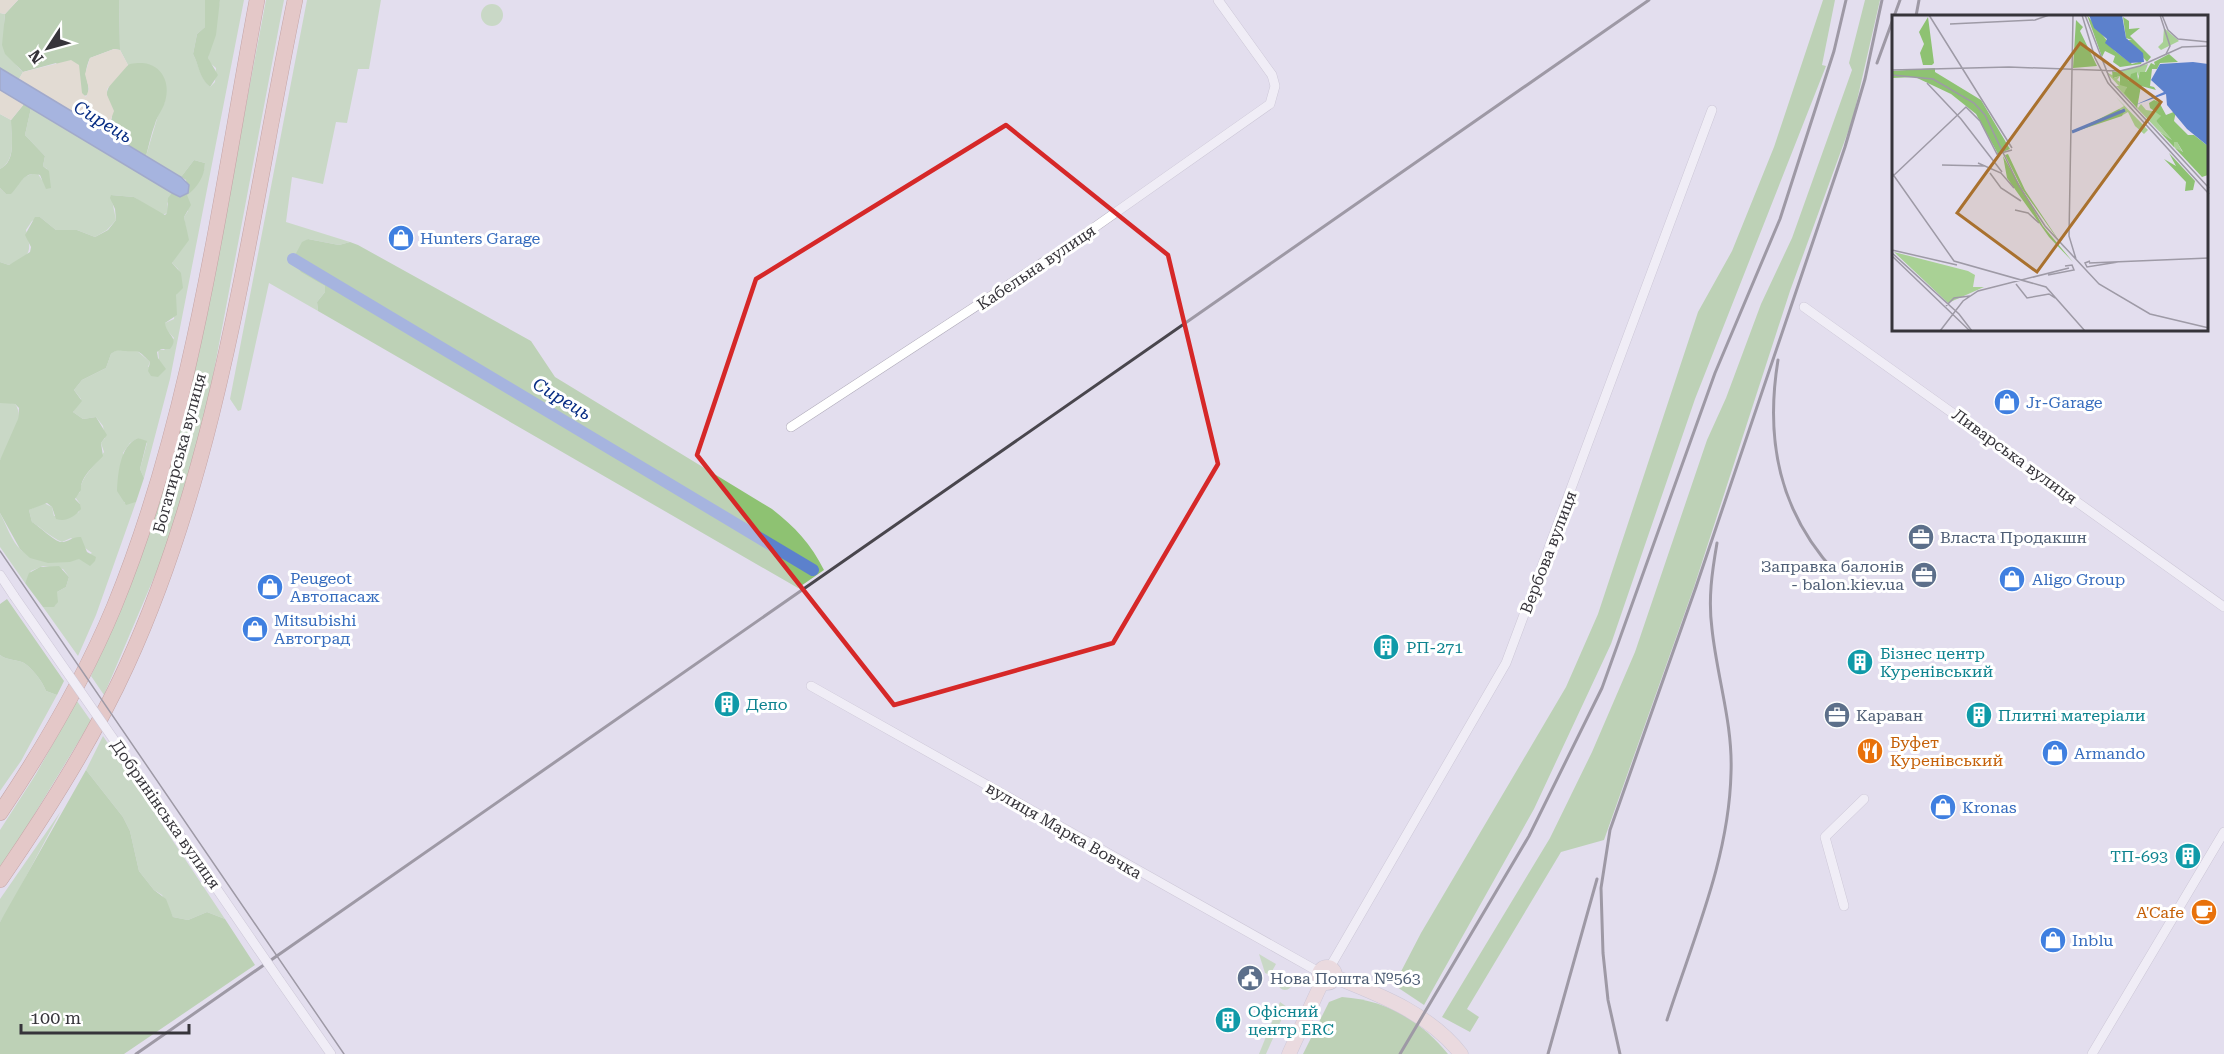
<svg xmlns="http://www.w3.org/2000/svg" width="2224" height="1054" font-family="'Roboto Serif',serif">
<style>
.green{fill:#a9d195}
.forest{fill:#8ec272}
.sand{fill:#e1d7b2}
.water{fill:#5c81cc;stroke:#516aa0;stroke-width:1.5}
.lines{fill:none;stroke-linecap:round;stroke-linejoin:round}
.canal{stroke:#5c81cc;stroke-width:12}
.street-casing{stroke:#b0abba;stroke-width:10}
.secondary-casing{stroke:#b0abba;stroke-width:15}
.primary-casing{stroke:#9d5f4d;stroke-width:16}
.street{stroke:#fff;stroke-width:9}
.secondary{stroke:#f2d6cd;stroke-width:14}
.primary{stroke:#e5ad9a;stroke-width:15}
.tram{stroke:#49464d;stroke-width:1.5}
.rail{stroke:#49464d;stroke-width:3}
.street-bridge-casing{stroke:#b0abba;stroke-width:10;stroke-linecap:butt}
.street-bridge{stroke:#fff;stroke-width:9}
.marked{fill:none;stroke:#d62828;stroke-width:4.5;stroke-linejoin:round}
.labels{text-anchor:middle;stroke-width:6;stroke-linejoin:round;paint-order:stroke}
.shop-label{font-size:16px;fill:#366cbe;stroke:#fff;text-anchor:start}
.street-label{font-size:16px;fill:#36343a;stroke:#fff}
.service-label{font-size:16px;fill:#4e5e75;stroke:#fff;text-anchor:start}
.culture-label{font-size:16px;fill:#0d838f;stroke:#fff;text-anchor:start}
.food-label{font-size:16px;fill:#c56008;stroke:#fff;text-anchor:start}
.water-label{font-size:18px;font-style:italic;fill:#082d84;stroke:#fff}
.inset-river{fill:none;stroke:#5c81cc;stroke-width:3}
.inset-road{fill:none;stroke:#9e9aa6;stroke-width:1.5}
.view{fill:#a9712e;fill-opacity:0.15;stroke:#a9712e;stroke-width:3}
.inset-edge{fill:none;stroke:#36343a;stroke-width:3}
</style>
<rect width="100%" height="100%" fill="#e3deee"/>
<g class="green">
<path d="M119,0H205V27L197,34L193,54C199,65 200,78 210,87L215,82L216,68L209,62L208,58L220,0H244L170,379L144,478L140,469L147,443L138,438L130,443L123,453L124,503L136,502L96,615L78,656L43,607L56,605L57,592L66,587L69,577L63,569L43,566L31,571L25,583L0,547V513C6,524 12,542 21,550C43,566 69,565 92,553L71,538L62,542C50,537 42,528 32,522L29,510L44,503L52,507L54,516L72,515L79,512L80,504L75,497L80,492C81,475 96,466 104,452L101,443L105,438L103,426L96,417L83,419L73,412L81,399L74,390L82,380L106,368L111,354L116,350L135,349L150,362L148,367L159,361L158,349L164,350L174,338L165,328V323L174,319L176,295L182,284L178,269L172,263C185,239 189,246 184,217L188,211L186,195C194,186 205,176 205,163L194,160L181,177L146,156L159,112L165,102L143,63L128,65L120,50Z"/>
<path d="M266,0H284L210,392L186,485L161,561L104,695L91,676L120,609L198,357Z"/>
<path d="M307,0H381L369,69H358L347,123L336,122L323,184L292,177L286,222L350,242L339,245L308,239C282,263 306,272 325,286V292L317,302L318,311L269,283L241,410L238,411L230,399Z"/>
<circle cx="492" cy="15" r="11"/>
<path d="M0,13L5,14C2,34 7,59 23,72L19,79L0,68Z"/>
<path d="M31,108L172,193L167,204L168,213L161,215L134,197L111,195L116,220L107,230L95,237L77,230H56L40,217L32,221L26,230C32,252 31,256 9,265L0,262V188L6,194C19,188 22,172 38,174L42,180L47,169L43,166L45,156L25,135Z"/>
<path d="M0,114L11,120C11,136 17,160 0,169Z"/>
<path d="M6,402L15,404C26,416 8,449 0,460V403Z"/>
<path d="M0,655C8,661 16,659 24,663C32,668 43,682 46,691L57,695L21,761L0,791Z"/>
<path d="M77,701L91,721L0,871V830L36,774Z"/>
<path d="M103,736L225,919L207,912L188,920L173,917L162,895L154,890L139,871L130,831L123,817L86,770Z"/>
<path d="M61,811L7,912L0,922V899Z"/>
<path d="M1259,954L1276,964L1270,975L1265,973Z"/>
<circle cx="1285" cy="983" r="7"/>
<path d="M1280,1002L1287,1007L1266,1054H1259Z"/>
</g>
<g class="forest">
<path d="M18,0H119L120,50L114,49L90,58C81,78 91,80 88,95L83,96L56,63L23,72L5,54L2,45L5,14Z"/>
<path d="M205,0H220L216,35L208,58L218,75L210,87C199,78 199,65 193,54L197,34L205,27Z"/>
<path d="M1823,0H1835L1822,65L1826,66L1695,399L1611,644L1534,809L1424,1005L1394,985L1421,933L1566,687L1598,614L1698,312L1732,251L1774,147Z"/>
<path d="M1865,0H1880L1853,118L1790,291L1694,587L1604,840L1561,852L1467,1009L1479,1017L1470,1032L1442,1017L1550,838L1592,752L1635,652L1707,440L1726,398L1761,304L1792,238L1852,70L1849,63Z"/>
<path d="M143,63C162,65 171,83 165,102C163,109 157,116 155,124C151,134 149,145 146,156L108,133C108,126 112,122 112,115C113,106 109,104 107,96C105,87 121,69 128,65C131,63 139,63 143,63Z"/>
<path d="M24,104L31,108L25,135L45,156L43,166L49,171L51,188L46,189L40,175C24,170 21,184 11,194H6L0,188V169C17,161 11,137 11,120Z"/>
<path d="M194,160L205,163C205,176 197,188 187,195L191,205L184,217L189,240L172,263L181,273L183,288L176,295L177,315L165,323C166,335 180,337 170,349H161L157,352L158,358L166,369L158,377L151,376L148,371L150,362C136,348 141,352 124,351C117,351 118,349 111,354L106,368L82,380L74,390L82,401L73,412L83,419L96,417L107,435L101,443L103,456C95,465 80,477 81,490L75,499L80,504L81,509C74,517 67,522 56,519L52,507L47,503L29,510L32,522C39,526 54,541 61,542C69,542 73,536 81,537L87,552L96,557L95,561L90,566L79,559L70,562L48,563L30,558L20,549L0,513V460L18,419L19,408L15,404L0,403V262L9,265L30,252L31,247L25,235L35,217H40L56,230H77L95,237L108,230L116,220L115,209L110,198L111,195L134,197L165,215L167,213L168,198L172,193L180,197L188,193L186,180L181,177Z"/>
<path d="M308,239L339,245L350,242L358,245L531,341L555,377L772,509C795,527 811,544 824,570L798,588L318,311L317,302L325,292V286L301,272L292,261L302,242Z"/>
<path d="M138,438L147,441L140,469L144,478L136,502L126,505L117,491C118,472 120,446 138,438Z"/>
<path d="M40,567L59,566L69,577L66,587L57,592L58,602L54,607H43L25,583L29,573Z"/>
<path d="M7,599L64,681L57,695L46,691C43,682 32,668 24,663C16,659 8,661 0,655V604Z"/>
<path d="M86,770L123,817L130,831L139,871L154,890L166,899L173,917L188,920L207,912L225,919L255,965L124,1054H0V922Z"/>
<path d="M1342,997C1386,1000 1420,1020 1448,1054H1303L1329,1002Z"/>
</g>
<g class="sand">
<path d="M0,0H18L5,14L0,13Z"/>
<path d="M114,49L120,50L128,65L107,89V95L114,111L108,127V133L19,79L23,72L71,60L79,65L82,93L86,97L89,89L85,74L90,58Z"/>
<path d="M0,90L24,104L11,120L0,114Z"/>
</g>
<path class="water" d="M0,68L181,177L189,185L188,193L180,197L172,193L0,90Z"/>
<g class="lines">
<path class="canal" d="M293,259L813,570"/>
<defs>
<g id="street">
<path d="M1804,307L2224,607"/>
<path d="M791,427L1068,246L1270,104L1275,86L1272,75L1218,0"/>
<path d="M0,575L14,596"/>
<path d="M811,686L1319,972"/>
<path d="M151,793L234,914"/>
<path d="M1844,906L1825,837L1864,799"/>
<path d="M1330,967L1506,663L1712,110"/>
<path d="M280,981L331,1054"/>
<path d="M2092,1054L2224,832"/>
</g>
<g id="secondary">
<circle cx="1327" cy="975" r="8"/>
<path d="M1335,977C1380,995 1430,1014 1461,1054"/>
<path d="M1289,1054L1322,982"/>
</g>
<g id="primary">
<path d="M0,813C43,749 84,679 114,607C193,415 219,203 257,0"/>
<path d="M0,880C47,812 93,740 127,665C222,457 249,223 295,0"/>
</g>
</defs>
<use href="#street" class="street-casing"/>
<use href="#secondary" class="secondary-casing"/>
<use href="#primary" class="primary-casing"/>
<use href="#street" class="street"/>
<use href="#secondary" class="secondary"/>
<use href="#primary" class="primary"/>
<path class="tram" d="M0,551L344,1054"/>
<g class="rail">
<path d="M1916,16L1919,0"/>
<path d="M1877,63L1900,0"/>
<path d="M1778,360C1765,440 1779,512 1836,573"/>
<path d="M1667,1020C1693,939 1729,859 1731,773C1733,724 1717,677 1712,629C1708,599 1712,572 1717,543"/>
<path d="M136,1054L1649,0"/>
<path d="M1400,1054L1529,836L1602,688L1715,373L1780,219L1834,51L1846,0"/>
<path d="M1548,1054L1597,879"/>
<path d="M1620,1054L1608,1000L1603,953L1601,888L1610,830L1696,587L1845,147L1865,79L1882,0"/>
</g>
<defs>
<g id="street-bridge">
<path d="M14,596L151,793"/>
<path d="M234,914L280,981"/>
</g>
</defs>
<use href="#street-bridge" class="street-bridge-casing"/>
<use href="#street-bridge" class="street-bridge"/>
</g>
<path d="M0 0H2224V1054H0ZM1006,125L1168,255L1218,464L1113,643L894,705L697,455L756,279Z" fill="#e3deee" fill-opacity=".55" fill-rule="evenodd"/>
<path class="marked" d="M1006,125L1168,255L1218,464L1113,643L894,705L697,455L756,279Z"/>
<defs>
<symbol id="shop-disc" viewBox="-11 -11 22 22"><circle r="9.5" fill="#3f7fe0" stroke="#fff"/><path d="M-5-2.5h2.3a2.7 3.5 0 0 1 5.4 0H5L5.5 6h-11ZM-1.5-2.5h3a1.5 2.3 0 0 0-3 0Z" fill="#fff"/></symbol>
<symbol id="office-disc" viewBox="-11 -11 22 22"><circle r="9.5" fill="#5c6f8a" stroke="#fff"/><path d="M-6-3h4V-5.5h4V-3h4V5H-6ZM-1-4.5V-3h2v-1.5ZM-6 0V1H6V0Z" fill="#fff"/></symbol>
<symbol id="building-disc" viewBox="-11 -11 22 22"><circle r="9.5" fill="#0f9aa8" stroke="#fff"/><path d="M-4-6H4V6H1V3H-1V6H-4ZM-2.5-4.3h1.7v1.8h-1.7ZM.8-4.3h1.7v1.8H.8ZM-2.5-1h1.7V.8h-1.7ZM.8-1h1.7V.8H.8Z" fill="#fff"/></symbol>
<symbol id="restaurant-disc" viewBox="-11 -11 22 22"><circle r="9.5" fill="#e8710a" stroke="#fff"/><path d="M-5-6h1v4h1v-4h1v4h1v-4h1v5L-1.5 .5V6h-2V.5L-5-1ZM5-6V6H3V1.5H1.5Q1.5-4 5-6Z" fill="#fff"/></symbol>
<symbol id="cafe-disc" viewBox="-11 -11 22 22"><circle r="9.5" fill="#e8710a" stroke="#fff"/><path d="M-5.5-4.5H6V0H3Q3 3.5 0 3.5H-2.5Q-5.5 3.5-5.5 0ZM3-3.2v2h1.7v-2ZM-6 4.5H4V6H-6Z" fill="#fff"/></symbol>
<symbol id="civic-disc" viewBox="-11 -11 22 22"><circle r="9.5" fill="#5c6f8a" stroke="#fff"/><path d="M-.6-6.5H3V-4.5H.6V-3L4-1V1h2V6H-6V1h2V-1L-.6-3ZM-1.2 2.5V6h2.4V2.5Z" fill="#fff"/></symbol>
</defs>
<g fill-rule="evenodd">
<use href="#shop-disc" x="386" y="223" width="30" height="30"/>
<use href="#shop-disc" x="1992" y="387" width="30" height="30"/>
<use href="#office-disc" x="1906" y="522" width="30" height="30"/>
<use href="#office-disc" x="1909" y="560" width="30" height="30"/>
<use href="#shop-disc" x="1997" y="564" width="30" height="30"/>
<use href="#shop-disc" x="255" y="572" width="30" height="30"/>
<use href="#shop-disc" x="240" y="614" width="30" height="30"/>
<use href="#building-disc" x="1371" y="632" width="30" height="30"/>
<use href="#building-disc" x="1845" y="647" width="30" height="30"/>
<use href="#building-disc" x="712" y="689" width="30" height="30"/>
<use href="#office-disc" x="1822" y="700" width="30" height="30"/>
<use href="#building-disc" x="1964" y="700" width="30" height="30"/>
<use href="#restaurant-disc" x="1855" y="736" width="30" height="30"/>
<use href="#shop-disc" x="2040" y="738" width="30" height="30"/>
<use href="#shop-disc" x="1928" y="792" width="30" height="30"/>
<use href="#building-disc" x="2173" y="841" width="30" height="30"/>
<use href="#cafe-disc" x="2189" y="897" width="30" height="30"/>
<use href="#shop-disc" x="2038" y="925" width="30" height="30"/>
<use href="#civic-disc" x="1235" y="963" width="30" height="30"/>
<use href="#building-disc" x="1213" y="1005" width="30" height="30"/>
</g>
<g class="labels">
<g class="shop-label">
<text x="420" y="244">Hunters Garage</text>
<text x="2026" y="408">Jr-Garage</text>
<text x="290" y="584">Peugeot<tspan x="290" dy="18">Автопасаж</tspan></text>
<text x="2032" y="585">Aligo Group</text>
<text x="274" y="626">Mitsubishi<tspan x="274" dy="18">Автоград</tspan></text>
<text x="2074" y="759">Armando</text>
<text x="1962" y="813">Kronas</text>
<text x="2072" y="946">Inblu</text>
</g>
<g class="street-label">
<text transform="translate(1036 267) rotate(-34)" y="6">Кабельна вулиця</text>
<text transform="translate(179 453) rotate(-75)" y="6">Богатирська вулиця</text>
<text transform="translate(2015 456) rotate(36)" y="6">Ливарська вулиця</text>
<text transform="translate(1548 552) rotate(-69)" y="6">Вербова вулиця</text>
<text transform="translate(166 814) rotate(55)" y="6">Добринінська вулиця</text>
<text transform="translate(1064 830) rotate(30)" y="6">вулиця Марка Вовчка</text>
</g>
<g class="service-label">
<text x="1940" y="543">Власта Продакшн</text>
<text x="1904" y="572" text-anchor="end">Заправка балонів<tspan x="1904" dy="18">- balon.kiev.ua</tspan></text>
<text x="1856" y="721">Караван</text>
<text x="1270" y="984">Нова Пошта №563</text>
</g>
<g class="culture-label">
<text x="1406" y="653">РП-271</text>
<text x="1880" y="659">Бізнес центр<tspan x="1880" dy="18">Куренівський</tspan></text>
<text x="746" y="710">Депо</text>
<text x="1998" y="721">Плитні матеріали</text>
<text x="2168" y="862" text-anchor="end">ТП-693</text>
<text x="1248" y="1017">Офісний<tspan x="1248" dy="18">центр ERC</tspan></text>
</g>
<g class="food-label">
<text x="1890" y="748">Буфет<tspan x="1890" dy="18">Куренівський</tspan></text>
<text x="2184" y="918" text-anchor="end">A'Cafe</text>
</g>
<g class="water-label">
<text transform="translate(103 122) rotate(31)" y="6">Сирець</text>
<text transform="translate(562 399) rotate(31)" y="6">Сирець</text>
</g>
</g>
<g transform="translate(1892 15)">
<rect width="316" height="316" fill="#e3deee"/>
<path d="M272,13L287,26L269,35L266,32L271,27ZM256,49L253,57L248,58V64L245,57L237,66L229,58H224L222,63L228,61L225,65L235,71L234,78L246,93L249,89L254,95L267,97L270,103L264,106L280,125L267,116L282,131L281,127H285L291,138L283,133L224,71H227L214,57L220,60L223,57ZM224,82L256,115L252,119L243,111L236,97L231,100L232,95L227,94L232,91ZM2,237L76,256L83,260L81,272H92L56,288Z" fill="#a9d195"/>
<path d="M195,0L223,36L240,49L250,46L249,49L228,52L221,47L223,41L213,36L210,42ZM36,2L42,48L40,50H31L28,38L32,29L27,17ZM231,2L237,6V14L248,13L238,21L259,42L255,47L236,25H240L234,23ZM184,5L191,12L188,16L205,51L181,53ZM277,39L286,47L268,48L265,54H260L258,71L262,72L264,75L249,71L245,93L232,78L235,72L228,70V61L221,63L220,56L230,59L237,66L239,59L245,57L246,65L248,57H254L259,48L263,50L262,47ZM43,53V57L89,85L118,134L106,139L84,99L59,79L23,62L0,63V56ZM262,85L267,87L274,100L284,96L282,106L296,120H302L316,131V160L310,162L283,133L291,137L285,127H282V132L268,117L280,125L264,106L269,101L258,93L257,88ZM227,94L233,96L230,101L179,118ZM277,138L303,166L301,175L293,176L294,167L272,144L284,151ZM116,139L133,175L174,236L130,174L113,140ZM111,141L151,211L181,247L157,222L115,163Z" fill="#8ec272"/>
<path d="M197,0H230L234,23L251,38L252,47L238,48L213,28L215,24L202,13ZM301,47L316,49V131L295,114L275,90L274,79L243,90L272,77L259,65L268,49Z" fill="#5c81cc"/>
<path class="inset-river" d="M180,117L233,95"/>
<path class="inset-road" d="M37,0L120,133M181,0L177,221L184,244M190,0L203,43L216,68L317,179M193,0L219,67L317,173M268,0L278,31L274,39M270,0L276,15L286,24L317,27M58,9L143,5L157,0M0,55L117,52L228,56L248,51L290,32L317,31M0,60L41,64L82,88L93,100L127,171L153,211L207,269L258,299L317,313M35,68L69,104L110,157M86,148L109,158L122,173M50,150L93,151M0,158L62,246L154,272L193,316M98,158L109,173L129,186M0,162L74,92L88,106L105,139L120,135M123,195L136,198L147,208M0,235L65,250M0,238L67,299L80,316M0,241L78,316M198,246L193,248L195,252L226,247M197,248L317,243M156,260L182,255L180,250L173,251M124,269L135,283L157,279L163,283M54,291L62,283L78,281M48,316L71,286L86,276L177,253"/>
<path class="view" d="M188,28L269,87L145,257L65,198Z"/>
<rect width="316" height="316" class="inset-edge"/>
</g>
<g transform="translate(48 48) rotate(234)" stroke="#ffffff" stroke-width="4.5" paint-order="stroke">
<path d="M0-4.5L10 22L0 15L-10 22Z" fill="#36343a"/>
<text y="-9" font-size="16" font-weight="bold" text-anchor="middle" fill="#36343a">N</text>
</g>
<path d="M21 1024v9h168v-9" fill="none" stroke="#36343a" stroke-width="3"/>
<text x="30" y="1024" font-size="18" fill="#36343a" stroke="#ffffff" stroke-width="4.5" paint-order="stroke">100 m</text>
</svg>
